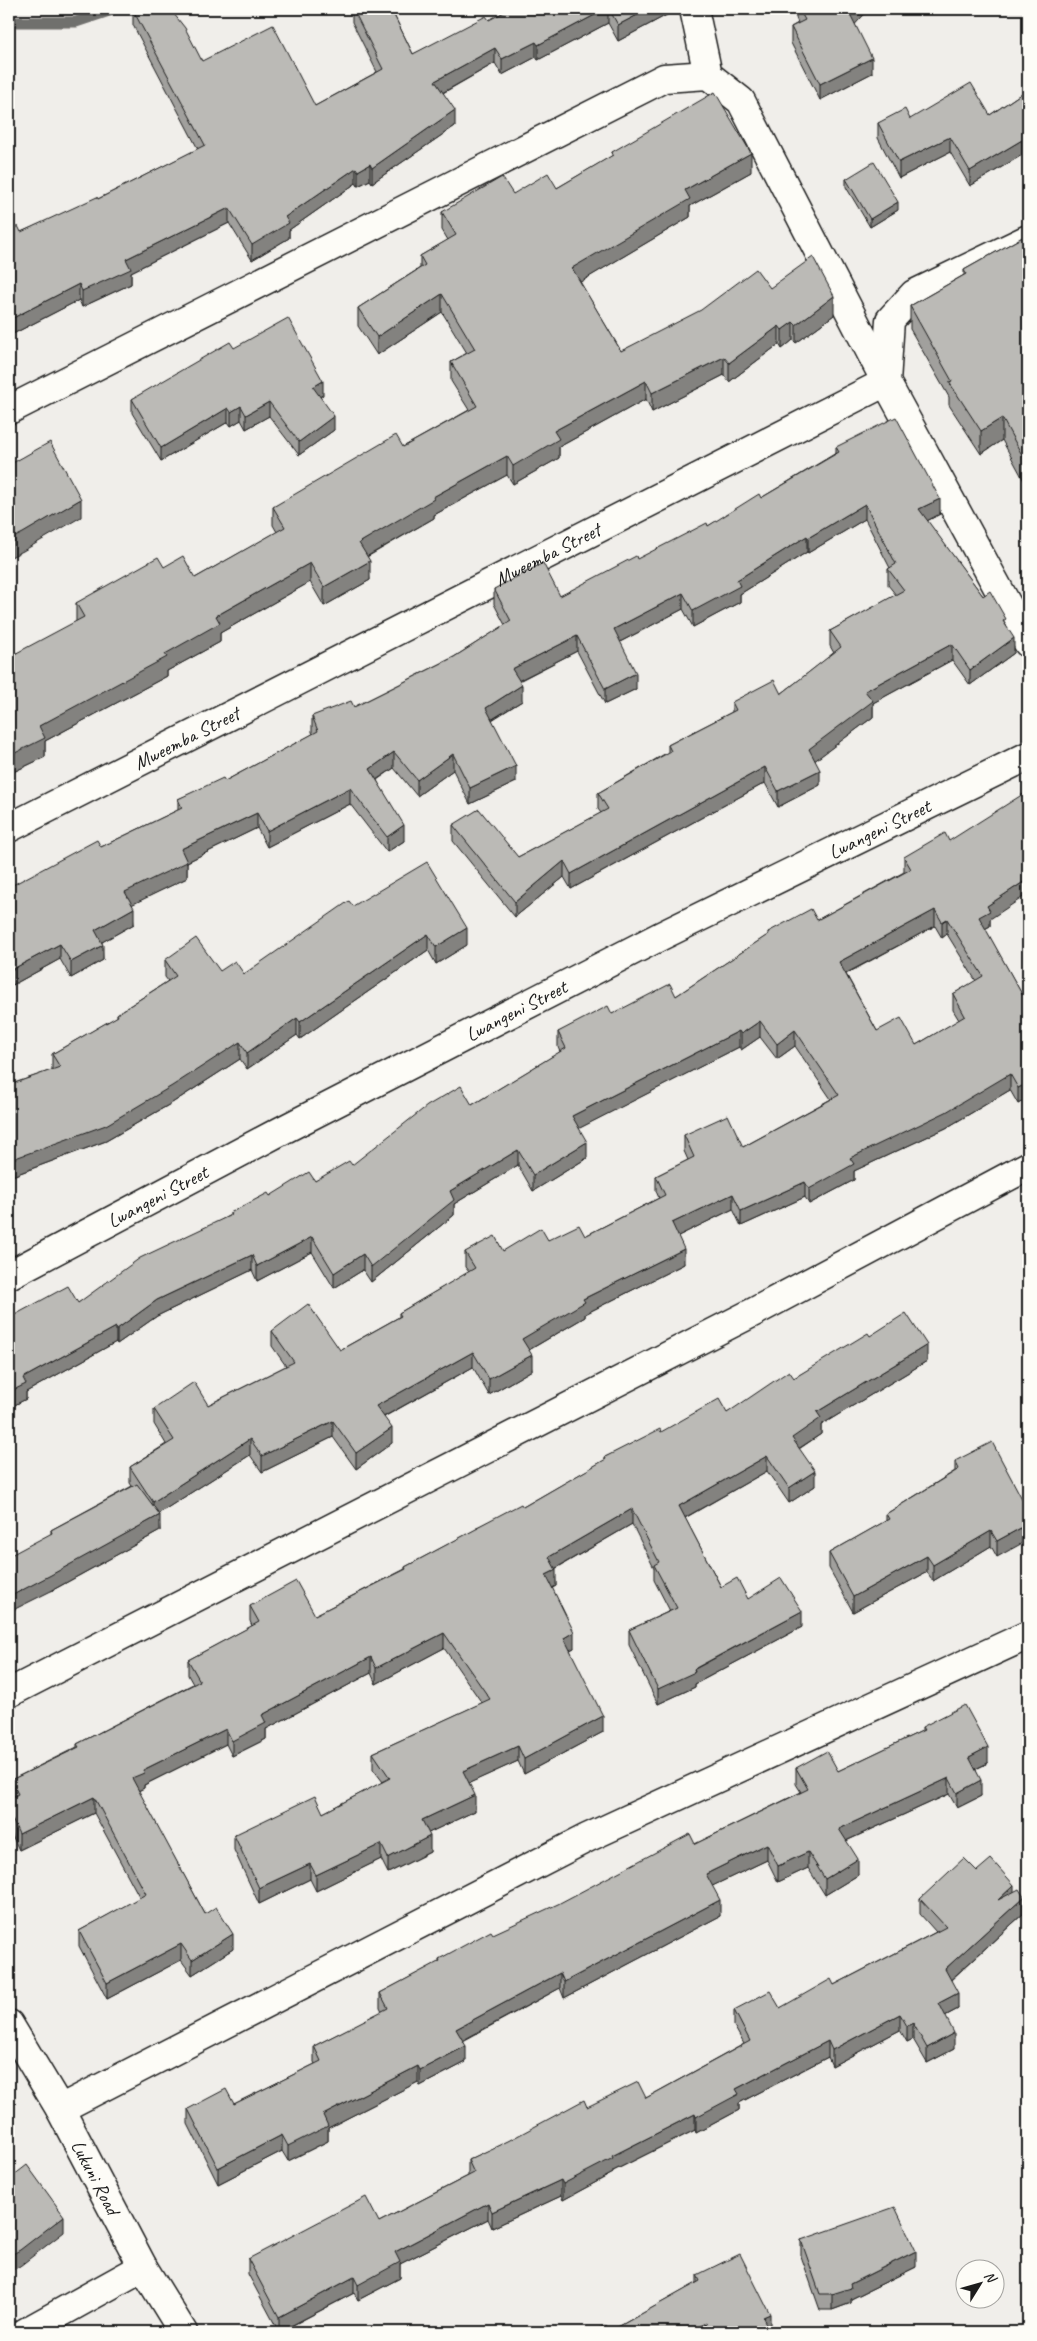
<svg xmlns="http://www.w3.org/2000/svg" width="1037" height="2341" font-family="Caveat,sans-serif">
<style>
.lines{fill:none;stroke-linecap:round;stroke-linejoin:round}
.stream{stroke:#706f6d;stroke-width:11}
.minor-casing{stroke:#1c1c1c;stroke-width:31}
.minor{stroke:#fdfcf7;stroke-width:28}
.wall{fill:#a1a09d;stroke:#1c1c1c;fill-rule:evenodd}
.shaded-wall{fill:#83827f;stroke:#1c1c1c}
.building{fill:#bbbab6;stroke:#1c1c1c;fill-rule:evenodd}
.labels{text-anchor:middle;stroke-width:4;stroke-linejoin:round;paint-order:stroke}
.street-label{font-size:20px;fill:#1c1c1c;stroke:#fdfcf7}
</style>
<rect width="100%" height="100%" fill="#f0eeea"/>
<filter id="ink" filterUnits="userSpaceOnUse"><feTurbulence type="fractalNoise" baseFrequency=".02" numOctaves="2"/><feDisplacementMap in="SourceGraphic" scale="10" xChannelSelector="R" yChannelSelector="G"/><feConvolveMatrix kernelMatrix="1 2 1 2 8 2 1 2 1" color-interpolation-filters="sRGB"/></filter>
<g filter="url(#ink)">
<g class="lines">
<path class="stream" d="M9,22H76L115,9"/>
<defs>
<g id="minor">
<path d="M694,9L708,75"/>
<path d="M9,410L664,78L708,75L741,101L886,382L1028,643"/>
<path id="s1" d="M9,828L886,382L890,320L914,294L1028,239"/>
<path id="s2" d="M9,1275L275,1134L661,936L1028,756"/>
<path d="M9,1693L754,1312L1028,1166"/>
<path id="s3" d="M9,2024L60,2109L143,2267L183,2332"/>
<path d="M60,2109L587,1838L1028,1635"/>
<path d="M26,2332L143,2267"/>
</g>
</defs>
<use href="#minor" class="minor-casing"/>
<use href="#minor" class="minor"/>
</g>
<g class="wall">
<path d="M352,9H391L413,54L489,20L510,9H678L618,41L608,23L538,60L536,57L502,75L495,63L443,93L455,126L372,183L370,180L358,186L356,183L289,230V238L252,260L229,223L131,272V284L82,307L79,300L9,336V231L21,232L98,199L198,149L133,25V10L202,61L315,106L377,72L352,22Z"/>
<path d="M796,9H869L855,24L872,73L820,100L791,43V27L798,23L796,18Z"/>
<path d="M1028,89V164L1022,155L970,186L950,152L899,178L878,138V123L910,119L990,115Z"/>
<path d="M612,152L751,172L690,206V217L580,282L621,351L770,288L834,315L796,343L793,340L782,349L779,344L729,382L724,375L652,412L646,399L559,447V458L513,484L507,475L434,515V518L367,557L370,580L324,606L310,582L220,633V642L167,671V676L45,741V757L9,774L76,621V603L164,567L195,578L277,532L273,525V507L403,447L469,410L451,381V362L467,353L442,312L377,355L358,326V308L420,268V256L448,240L442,230V212L513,194L557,188L612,156Z"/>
<path d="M846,179L898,210L870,227L846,187Z"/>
<path d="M1028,234V488L1002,440L981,454L949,405V397L910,329V306L964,275V270Z"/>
<path d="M234,348L323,395L320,397L334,430L299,455L269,416L246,429L241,420L231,426L228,422L161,461L132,413V399Z"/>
<path d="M836,447L940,514L927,521L983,596L1006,625L1014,653L970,685L952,660L873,703V717L815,760L820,785L778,807L765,783L571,889L564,877L515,917L453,841V825L518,857L601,813L598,809V793L668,752V745L732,712V702L781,694L834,653L830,646V631L896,595L888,585V569L890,568L865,519L808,553L807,552L740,594V602L693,627L683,609L620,642L636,689L605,704L577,651L519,681L522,701L492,720L516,782L470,804L453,770L417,796L394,768L377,780L404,841L387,852L350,804L267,847L257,828L187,862V878L132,904L134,924L102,942L103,960L71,978L60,959L9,987V887L101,847L178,810V799L225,781L313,734L312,732V716L354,707L454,657L505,625L494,604V589L560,596L708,526L761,498L836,453Z"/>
<path d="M904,857L990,919V926L985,929L1028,1005V1098L1018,1104L1010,1090L946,1128L854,1171V1180L809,1204L805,1197L741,1226L733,1209L678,1236L684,1264L585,1314V1317L529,1350L532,1370L489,1395L473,1367L384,1417L392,1443L356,1469L333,1437L262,1472L250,1455L159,1513L160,1531L51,1591V1530L132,1486L130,1483V1467L166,1444L154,1424V1409L208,1405L286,1366L272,1346V1331L340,1350L399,1317V1313L469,1272L465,1267V1252L503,1251L548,1240L585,1236L659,1198L656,1191V1176L688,1160L684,1151V1135L743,1147L831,1099L795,1046L777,1059L760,1037L741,1050L739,1047L579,1128L587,1158L533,1191L518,1165L454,1204V1215L371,1282L363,1270L334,1288L312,1252L257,1281L252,1270L157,1316L117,1344L116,1342L26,1392V1399L9,1408L78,1303L230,1215V1213L270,1196L315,1181L352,1165L472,1105L560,1052L558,1047V1032L612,1014L676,996L768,935V932L817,920L904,872ZM935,926L942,938L947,934L976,981L953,994V1010L959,1020L916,1045L877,1031L846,974Z"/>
<path d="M353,906L467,945L436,964L428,950L300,1039L297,1035L247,1069L240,1059L172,1103L106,1141L12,1176V1182L9,1184V1085L52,1070V1054L117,1017V1014L168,981L165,977V960L220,971L244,974Z"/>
<path d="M870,1336L927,1361L821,1425V1434L799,1449L815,1486L789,1503L767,1471L685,1518L721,1587L748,1599L802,1627L695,1684V1687L658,1704L629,1645V1630L670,1611L654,1580V1568L632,1524L555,1569L556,1586L552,1588L574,1648L570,1650L603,1732L524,1774L518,1761L469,1783L475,1811L428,1833L430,1852L388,1873L381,1859L316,1891L310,1879L259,1904L234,1850V1835L323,1813L383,1782L373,1769V1753L482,1703L444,1648L376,1684L371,1673L266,1729V1739L232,1756L226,1744L144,1785V1788L138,1791L205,1914L233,1949L192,1975L181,1960L107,1999L79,1946V1931L140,1898L94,1813L19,1850L9,1829V1799L12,1797L11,1796V1780L77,1747V1744L193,1684L188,1675V1660L252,1626L250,1621V1606L315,1615L405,1569V1567L477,1529V1527L523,1507L605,1460V1457L661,1432L727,1413L794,1378Z"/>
<path d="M955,1461L1028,1510L997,1557L991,1546L933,1581L927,1572L853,1612L829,1568V1553L886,1521V1514L955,1471Z"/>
<path d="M922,1727L988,1763L976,1769L981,1796L957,1808L949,1794L846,1841L858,1875L825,1895L808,1868L778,1882L767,1860L712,1886L720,1916L564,1998L560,1988L463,2041L466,2062L420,2086L418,2082L328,2128V2141L288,2161L282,2151L218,2184L188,2124V2109L234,2104L315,2064L314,2062V2046L382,2012L380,2008V1993L439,1962V1959L695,1844L801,1792L796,1784V1768L838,1771L922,1731Z"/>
<path d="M977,1871L1014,1892L1024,1913L951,1980L958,2009L945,2016L954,2049L927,2063L913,2039L907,2042L900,2030L832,2066L828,2057L739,2103V2110L696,2133L695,2130L613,2171V2173L563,2200L561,2196L492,2228L488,2219L400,2264V2278L358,2300L354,2293L280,2332H279L248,2274V2259L379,2222L468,2176V2160L587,2107L646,2098L744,2044L734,2026V2010L780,2008L834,1985L936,1932L920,1914V1899Z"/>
<path d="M801,2240L916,2267L851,2299V2303L832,2310H820L801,2256Z"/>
<path d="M697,2275L770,2329L768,2330L769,2332H592H609L697,2283Z"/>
</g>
<g class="shaded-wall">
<path d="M606,9H608V23L538,60V45Z"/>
<path d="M649,9H678L618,41V25Z"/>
<path d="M855,9H869L850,30V14Z"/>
<path d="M536,42V57L502,75V59Z"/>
<path d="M495,48V63L435,97V81Z"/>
<path d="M872,58V73L820,100V84Z"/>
<path d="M455,110V126L372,183V168Z"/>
<path d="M950,137V152L899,178V162Z"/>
<path d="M1022,140V155L970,186V171Z"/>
<path d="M751,153V172L690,206V217L572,287V268L685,190Z"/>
<path d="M370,164V180L358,186V171Z"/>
<path d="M356,168V183L289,230V238L252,260V245L285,217Z"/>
<path d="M898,202V210L870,227V219Z"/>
<path d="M229,208V223L131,272V284L82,307V291L126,259Z"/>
<path d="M79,284V300L9,336V320Z"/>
<path d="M442,294V312L377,355V337Z"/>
<path d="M834,296V315L796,343V325Z"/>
<path d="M793,322V340L782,349V330Z"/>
<path d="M779,326V344L729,382V363Z"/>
<path d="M724,357V375L652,412V393Z"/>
<path d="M323,381V395L313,400V387Z"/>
<path d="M646,381V399L559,447V458L513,484V466L554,431Z"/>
<path d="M269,402V416L246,429V415Z"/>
<path d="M241,406V420L231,426V412Z"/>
<path d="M228,408V422L161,461V448Z"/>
<path d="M334,416V430L299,455V442Z"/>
<path d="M1002,418V440L981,454V431Z"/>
<path d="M507,456V475L434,515V518L359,561V543L433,497Z"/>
<path d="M81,499V517L23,551L9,558V540Z"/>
<path d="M940,499V514L919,525V509Z"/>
<path d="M865,504V519L808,553V538Z"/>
<path d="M807,536V552L740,594V602L693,627V611L737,580Z"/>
<path d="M370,561V580L324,606V587Z"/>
<path d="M310,563V582L220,633V642L167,671V676L45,741V757L9,774V756L39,726L165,654L216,616Z"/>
<path d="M683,593V609L614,645V629Z"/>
<path d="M577,636V651L512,684V669Z"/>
<path d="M1014,638V653L970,685V670Z"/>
<path d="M952,644V660L873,703V717L809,765V749L865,691Z"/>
<path d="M636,673V689L605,704V689Z"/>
<path d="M522,685V701L486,723V708Z"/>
<path d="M394,752V768L370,784V769Z"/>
<path d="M453,754V770L417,796V780Z"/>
<path d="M516,766V782L470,804V788Z"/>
<path d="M765,767V783L571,889V874Z"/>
<path d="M820,770V785L778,807V791Z"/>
<path d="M350,788V804L267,847V831Z"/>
<path d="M257,813V828L187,862V878L125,908V892L181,849Z"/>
<path d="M404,825V841L387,852V837Z"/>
<path d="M564,861V877L515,917V902Z"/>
<path d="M1028,879V894L990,919V926L979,932V917L987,906Z"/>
<path d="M134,908V924L95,946V930Z"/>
<path d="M935,910V926L839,977V962Z"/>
<path d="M947,919V934L942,938V922Z"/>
<path d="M467,928V945L436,964V947Z"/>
<path d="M428,934V950L300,1039V1022Z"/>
<path d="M60,944V959L9,987V971Z"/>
<path d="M103,945V960L71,978V962Z"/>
<path d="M297,1018V1035L247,1069V1053Z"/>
<path d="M760,1021V1037L741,1050V1034Z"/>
<path d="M795,1030V1046L777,1059V1044Z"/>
<path d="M739,1031V1047L572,1132V1116Z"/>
<path d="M240,1042V1059L172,1103L106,1141L12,1176V1182L9,1184V1167L10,1160Z"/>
<path d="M1010,1074V1090L946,1128L854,1171V1180L809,1204V1189L850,1158Z"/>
<path d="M1028,1083V1098L1018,1104V1088Z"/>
<path d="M587,1142V1158L533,1191V1175Z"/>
<path d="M518,1150V1165L454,1204V1215L371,1282V1267L450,1191Z"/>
<path d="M805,1182V1197L741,1226V1211Z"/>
<path d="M733,1194V1209L672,1239V1223Z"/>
<path d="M312,1237V1252L257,1281V1266Z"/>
<path d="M684,1249V1264L585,1314V1317L522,1354V1339L583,1299Z"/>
<path d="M363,1254V1270L334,1288V1273Z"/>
<path d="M252,1255V1270L157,1316L117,1344V1329L157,1300Z"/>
<path d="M116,1327V1342L26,1392V1399L9,1408V1392L23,1378Z"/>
<path d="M927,1345V1361L821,1425V1434L792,1453V1438L817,1412Z"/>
<path d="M473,1352V1367L376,1421V1406Z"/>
<path d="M532,1355V1370L489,1395V1379Z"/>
<path d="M333,1421V1437L262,1472V1456Z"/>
<path d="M392,1428V1443L356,1469V1453Z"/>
<path d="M250,1439V1455L153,1517V1502Z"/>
<path d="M767,1456V1471L679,1521V1506Z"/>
<path d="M815,1471V1486L789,1503V1488Z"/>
<path d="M632,1509V1524L549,1572V1557Z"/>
<path d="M160,1515V1531L51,1591L9,1612V1597Z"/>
<path d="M1028,1524V1540L997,1557V1541Z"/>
<path d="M991,1531V1546L933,1581V1565Z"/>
<path d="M927,1556V1572L853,1612V1597Z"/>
<path d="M556,1570V1586L546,1591V1575Z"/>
<path d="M802,1611V1627L695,1684V1687L658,1704V1689Z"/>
<path d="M574,1632V1648L564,1653V1638Z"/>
<path d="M444,1633V1648L376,1684V1668Z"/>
<path d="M371,1657V1673L266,1729V1739L232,1756V1741L262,1715Z"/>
<path d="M603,1716V1732L524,1774V1759Z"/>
<path d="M226,1729V1744L144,1785V1788L132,1794V1778L143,1770Z"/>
<path d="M518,1746V1761L463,1786V1771Z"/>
<path d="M988,1747V1763L969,1772V1757Z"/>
<path d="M949,1778V1794L839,1844V1829Z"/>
<path d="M981,1780V1796L957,1808V1793Z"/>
<path d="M475,1795V1811L422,1836V1820Z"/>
<path d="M94,1797V1813L19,1850V1834Z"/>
<path d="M430,1836V1852L388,1873V1858Z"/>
<path d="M381,1844V1859L316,1891V1875Z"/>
<path d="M767,1844V1860L706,1889V1874Z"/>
<path d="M808,1852V1868L778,1882V1866Z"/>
<path d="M858,1859V1875L825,1895V1879Z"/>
<path d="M310,1864V1879L259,1904V1888Z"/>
<path d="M1014,1885V1901L998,1900Z"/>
<path d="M1024,1897V1913L945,1985V1969Z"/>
<path d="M720,1900V1916L564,1998V1982Z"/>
<path d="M233,1934V1949L192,1975V1960Z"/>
<path d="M181,1944V1960L107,1999V1983Z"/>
<path d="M560,1973V1988L456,2044V2029Z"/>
<path d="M958,1993V2009L939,2019V2003Z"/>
<path d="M900,2014V2030L832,2066V2050Z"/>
<path d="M913,2023V2039L907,2042V2026Z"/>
<path d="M954,2033V2049L927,2063V2048Z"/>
<path d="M828,2041V2057L739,2103V2110L696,2133V2117L736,2089Z"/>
<path d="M466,2046V2062L420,2086V2070Z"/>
<path d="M418,2066V2082L328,2128V2141L288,2161V2146L323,2115Z"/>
<path d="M695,2114V2130L613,2171V2173L563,2200V2184L612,2156Z"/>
<path d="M282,2135V2151L218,2184V2168Z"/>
<path d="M561,2180V2196L492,2228V2212Z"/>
<path d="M488,2203V2219L400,2264V2278L358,2300V2285L395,2252Z"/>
<path d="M64,2216V2232L20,2266L9,2272V2256Z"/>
<path d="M916,2251V2267L851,2299V2303L832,2310V2294L850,2284Z"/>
<path d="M354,2277V2293L279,2332V2317Z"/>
<path d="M770,2314V2329L764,2332L763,2317Z"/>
<path d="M706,2323V2332H689Z"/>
</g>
<g class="building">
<path d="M135,9H170L185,28L202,61L273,25L315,106L383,69L353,9H391L413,54L486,16L489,20L510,9H606L538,45L536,42L502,59L495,48L435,81L455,110L372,168L370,164L358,171L356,168L285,217L289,223L252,245L229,208L126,259L131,269L82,291L79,284L9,320V231L18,226L21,232L97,197L98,199L205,145L133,10Z"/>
<path d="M609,9H649L618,25Z"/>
<path d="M799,9H855L850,14L872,58L820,84L791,27L805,20Z"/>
<path d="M971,83L990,115L1028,89V149L1022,140L970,171L950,137L899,162L878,123L905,109L910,119Z"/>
<path d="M715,92L751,153L685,190L690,199L572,268L621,351L701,310L756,269L770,288L813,257L834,296L796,325L793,322L782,330L779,326L729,363L724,357L652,393L646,381L554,431L559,439L513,466L507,456L433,497L434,499L359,543L370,561L324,587L310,563L216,616L220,623L165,654L167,657L39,726L45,738L9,756V657L84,617L76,603L158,557L164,567L183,556L195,578L285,527L273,507L396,435L403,447L477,406L451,362L475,349L442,294L377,337L358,308L425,265L420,256L456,235L442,212L502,177L513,194L548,173L557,188L613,155L612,152Z"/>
<path d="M874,162L898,202L870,219L846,179Z"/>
<path d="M1028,234V466L1002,418L981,431L949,382L952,381L910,306L966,274L964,270Z"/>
<path d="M288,318L323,381L313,387L334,416L299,442L269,402L246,415L241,406L231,412L228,408L161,448L132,399L230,342L234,348Z"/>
<path d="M896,417L940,499L919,509L983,596L990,591L1006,619L1003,621L1014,638L970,670L952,644L865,691L873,701L809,749L820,770L778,791L765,767L571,874L564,861L515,902L453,825L479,809L518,857L608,809L598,793L671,751L668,745L736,710L732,702L774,680L781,694L841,647L830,631L904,590L888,569L896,564L865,504L808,538L807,536L737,580L740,586L693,611L683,593L614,629L636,673L605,689L577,636L512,669L522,685L486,708L516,766L470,788L453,754L417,780L394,752L370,769L404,825L387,837L350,788L267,831L257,813L181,849L187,862L125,892L134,908L95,930L103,945L71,962L60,944L9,971V887L97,840L101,847L182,808L178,799L223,778L225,781L318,731L312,716L351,701L354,707L454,657L511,621L494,589L543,563L560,596L636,556L637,559L707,523L708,526L759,494L761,498L839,452L836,447Z"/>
<path d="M50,442L81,499L23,533L9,540V465Z"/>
<path d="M1028,791V879L987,906L990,911L979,917L1028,1005V1083L1018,1088L1010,1074L946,1112L850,1158L854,1164L809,1189L805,1182L741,1211L733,1194L672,1223L684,1249L583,1299L585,1302L522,1339L532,1355L489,1379L473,1352L376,1406L392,1428L356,1453L333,1421L262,1456L250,1439L153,1502L130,1467L174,1440L154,1409L194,1382L208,1405L294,1362L272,1331L308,1304L340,1350L401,1316L399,1313L475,1268L465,1252L495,1236L503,1251L541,1228L548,1240L579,1225L585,1236L665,1195L656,1176L694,1157L684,1135L728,1115L743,1147L839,1095L795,1030L777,1044L760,1021L741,1034L739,1031L572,1116L587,1142L533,1175L518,1150L450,1191L454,1200L371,1267L363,1254L334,1273L312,1237L257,1266L252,1255L157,1300L117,1329L116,1327L23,1378L26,1384L9,1392V1318L68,1286L78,1303L140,1258L231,1215L230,1213L268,1193L270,1196L309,1172L315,1181L349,1161L352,1165L427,1106L461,1086L472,1105L566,1048L558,1032L608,1006L612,1014L670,984L676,996L769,934L768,932L811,909L817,920L911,869L904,857L945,833L949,841ZM935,910L942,922L947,919L983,976L953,994L965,1016L916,1045L901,1018L877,1031L839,962Z"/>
<path d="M427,862L467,928L436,947L428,934L300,1022L297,1018L247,1053L240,1042L172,1086L106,1125L10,1160L12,1166L9,1167V1085L60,1067L52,1054L118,1016L117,1014L176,976L165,960L196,938L220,971L235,961L244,974L349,901L353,906Z"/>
<path d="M906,1313L927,1345L817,1412L821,1418L792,1438L815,1471L789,1488L767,1456L679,1506L721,1587L737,1578L748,1599L781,1578L802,1611L694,1669L695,1672L658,1689L629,1630L677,1608L654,1565L659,1562L632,1509L549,1557L556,1570L546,1575L574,1632L564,1638L603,1716L524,1759L518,1746L463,1771L475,1795L422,1820L430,1836L388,1858L381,1844L316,1875L310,1864L259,1888L234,1835L315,1796L323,1813L390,1778L373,1753L490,1699L444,1633L376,1668L371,1657L262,1715L266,1723L232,1741L226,1729L143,1770L144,1773L132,1778L205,1914L216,1907L233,1934L192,1960L181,1944L107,1983L79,1931L146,1894L94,1797L19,1834L9,1813V1799L18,1794L11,1780L79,1747L77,1744L200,1681L188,1660L259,1622L250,1606L296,1581L315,1615L406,1569L405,1567L478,1528L477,1527L521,1504L523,1507L606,1459L605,1457L660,1429L661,1432L719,1399L727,1413L789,1371L794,1378L868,1333L870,1336Z"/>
<path d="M992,1442L1028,1510V1524L997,1541L991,1531L933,1565L927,1556L853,1597L829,1553L889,1519L886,1514L959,1469L955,1461Z"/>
<path d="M137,1484L160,1515L51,1575L9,1597V1556L52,1533L51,1530Z"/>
<path d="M965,1705L988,1747L969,1757L981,1780L957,1793L949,1778L839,1829L858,1859L825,1879L808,1852L778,1866L767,1844L706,1874L720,1900L564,1982L560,1973L456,2029L466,2046L420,2070L418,2066L323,2115L328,2126L288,2146L282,2135L218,2168L188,2109L226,2089L234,2104L321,2061L314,2046L388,2008L380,1993L440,1961L439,1959L491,1931L493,1934L558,1904L690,1834L695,1844L808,1789L796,1768L827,1751L838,1771L924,1730L922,1727Z"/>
<path d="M964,1858L977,1871L991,1859L1014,1885L998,1900L1019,1889L1024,1897L945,1969L958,1993L939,2003L954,2033L927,2048L913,2023L907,2026L900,2014L832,2050L828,2041L736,2089L739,2094L696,2117L695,2114L612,2156L613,2158L563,2184L561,2180L492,2212L488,2203L395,2252L400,2262L358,2285L354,2277L279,2317L248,2259L366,2197L379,2222L474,2173L468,2160L508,2141L584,2100L587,2107L638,2082L646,2098L750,2041L734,2010L770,1991L780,2008L831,1979L834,1985L946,1927L920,1899Z"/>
<path d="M27,2165L64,2216L20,2250L9,2256V2179Z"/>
<path d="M895,2207L916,2251L850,2284L851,2288L832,2294H820L801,2240Z"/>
<path d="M740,2254L770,2314L763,2317L769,2332H711L706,2323L689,2332H592L605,2325L609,2332L700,2281L697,2275Z"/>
</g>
</g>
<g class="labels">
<g class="street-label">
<text dy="7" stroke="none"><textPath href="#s1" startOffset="604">Mweemba Street</textPath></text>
<text dy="7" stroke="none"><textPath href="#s1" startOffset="199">Mweemba Street</textPath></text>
<text dy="7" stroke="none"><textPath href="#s2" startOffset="978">Lwangeni Street</textPath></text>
<text dy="7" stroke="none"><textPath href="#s2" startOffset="572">Lwangeni Street</textPath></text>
<text dy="7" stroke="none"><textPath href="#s2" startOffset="168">Lwangeni Street</textPath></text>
<text dy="7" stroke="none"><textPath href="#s3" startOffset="176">Lukuni Road</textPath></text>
</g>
</g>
<rect width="1037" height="2341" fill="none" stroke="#fdfcf7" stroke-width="30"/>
<rect x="15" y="15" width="1007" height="2311" fill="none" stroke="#1c1c1c" stroke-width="2" filter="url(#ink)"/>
<g transform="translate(980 2284) rotate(53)"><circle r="24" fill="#fdfcf7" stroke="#a3a29f"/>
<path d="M0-4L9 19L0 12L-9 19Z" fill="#1c1c1c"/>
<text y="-8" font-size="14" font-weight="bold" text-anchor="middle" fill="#1c1c1c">N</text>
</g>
</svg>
